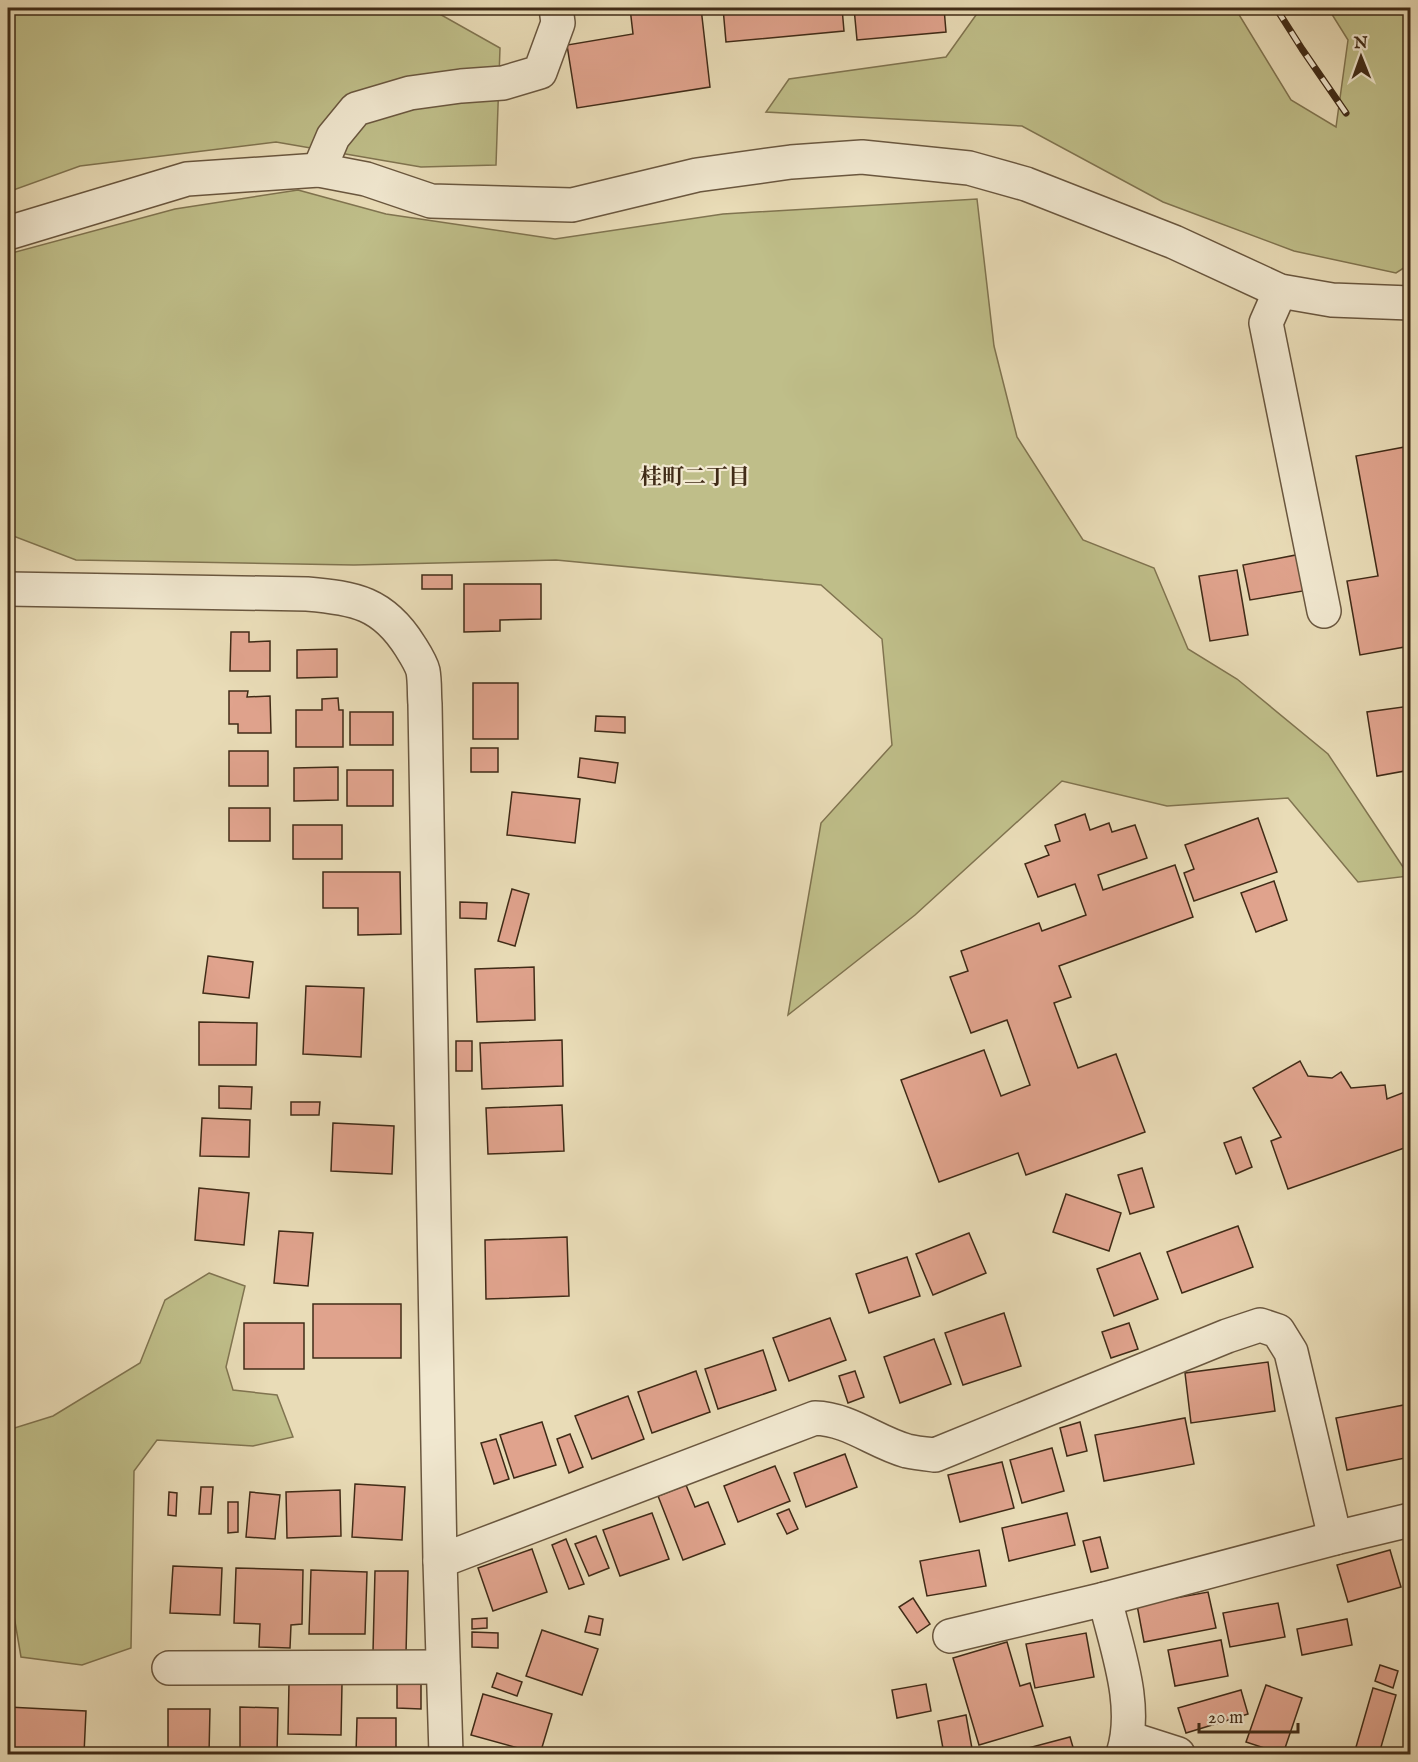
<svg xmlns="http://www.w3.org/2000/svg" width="1418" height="1762" font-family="'IM FELL English','Noto Serif JP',serif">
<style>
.green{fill:#bfbe89;stroke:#807450;stroke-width:1.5}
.building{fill:#e0a38d;stroke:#402b17;stroke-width:1.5}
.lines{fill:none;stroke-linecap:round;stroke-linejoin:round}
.minor-casing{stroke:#6a573f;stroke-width:36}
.minor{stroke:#f1e8d0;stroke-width:33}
.rail-casing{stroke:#402b17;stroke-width:7}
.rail{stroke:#f1e8d0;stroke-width:4.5;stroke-dasharray:14;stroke-linecap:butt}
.labels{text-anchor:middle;stroke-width:4.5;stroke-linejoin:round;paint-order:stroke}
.neighbourhood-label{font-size:22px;font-weight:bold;fill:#402b17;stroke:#f1e8d0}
</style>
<rect width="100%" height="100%" fill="#e9dcb7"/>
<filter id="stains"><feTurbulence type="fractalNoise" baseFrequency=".00333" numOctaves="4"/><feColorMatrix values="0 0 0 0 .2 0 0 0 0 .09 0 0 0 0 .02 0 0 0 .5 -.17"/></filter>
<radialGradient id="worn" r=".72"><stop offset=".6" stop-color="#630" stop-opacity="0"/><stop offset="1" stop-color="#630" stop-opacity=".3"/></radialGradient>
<g class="green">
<path d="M8,8H429L500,48L496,165L421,167L276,142L80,166L8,192Z"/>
<path d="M981,8H1235L1291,100L1336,127L1348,40L1328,8H1407L1410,20V264L1396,273L1294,251L1163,202L1022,126L766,112L789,79L946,57Z"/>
<path d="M298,190L386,214L555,239L723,214L977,199L994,346L1017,437L1083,540L1154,568L1188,649L1237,679L1328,754L1409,876L1358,882L1288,798L1167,806L1062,781L915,915L788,1015L821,823L892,745L882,639L821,585L556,560L354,565L76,560L8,534V254L175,209Z"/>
<path d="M209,1273L245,1286L226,1367L233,1390L277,1395L293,1437L253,1446L157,1440L134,1471L131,1648L82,1665L21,1657L8,1581V1430L53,1416L140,1363L165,1300Z"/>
</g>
<g class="building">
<path d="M630,8H701L710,87L577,108L567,45L633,34Z"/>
<path d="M723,8H842L844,31L726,42Z"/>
<path d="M854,8H944L946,32L857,40Z"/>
<path d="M1410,446V646L1360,655L1347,581L1378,576L1356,456Z"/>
<path d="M1296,555L1303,591L1250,600L1243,565Z"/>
<path d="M1237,570L1248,635L1210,641L1199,576Z"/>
<rect x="422" y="575" width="30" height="14"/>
<path d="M464,584H541V619L500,620V631L464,632Z"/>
<path d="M231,632H249V642L270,641V671H230Z"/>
<path d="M337,649V677L297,678V650Z"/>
<rect x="473" y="683" width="45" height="56"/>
<path d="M229,691H248L247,697L270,696L271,733H238V724H229Z"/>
<path d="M338,698L339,710H343V747H296V710H322V699Z"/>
<path d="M1410,706V770L1377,776L1367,712Z"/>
<rect x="350" y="712" width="43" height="33"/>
<path d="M596,716L625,717V733L595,731Z"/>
<rect x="471" y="748" width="27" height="24"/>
<rect x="229" y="751" width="39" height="35"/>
<path d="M580,758L618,763L615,783L578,777Z"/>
<path d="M338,767V800L294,801V768Z"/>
<rect x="347" y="770" width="46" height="36"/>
<path d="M512,792L580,799L575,843L507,835Z"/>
<rect x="229" y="808" width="41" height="33"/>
<path d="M1085,814L1090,830L1109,823L1112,832L1135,825L1147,858L1098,875L1103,890L1175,865L1193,917L1059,966L1071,997L1054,1003L1078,1068L1116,1054L1145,1132L1026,1175L1018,1153L939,1182L901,1080L984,1050L1001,1096L1030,1085L1007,1020L971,1033L950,977L968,971L961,951L1039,923L1042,931L1086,915L1075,884L1038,897L1025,864L1049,855L1045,846L1060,841L1055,825Z"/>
<path d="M1258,818L1277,872L1194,901L1184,873L1194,869L1185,845Z"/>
<rect x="293" y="825" width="49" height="34"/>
<path d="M323,872H400L401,934L358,935V908H323Z"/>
<path d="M1274,881L1287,920L1256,932L1241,893Z"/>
<path d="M512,889L529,894L515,946L498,941Z"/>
<path d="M460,902L487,903L486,919L460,918Z"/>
<path d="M208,956L253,962L249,998L203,993Z"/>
<path d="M534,967L535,1020L477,1022L475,969Z"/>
<path d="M306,986L364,988L361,1057L303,1054Z"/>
<path d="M199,1022L257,1023L256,1065H199Z"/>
<path d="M562,1040L563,1086L482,1089L480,1043Z"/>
<rect x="456" y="1041" width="16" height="30"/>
<path d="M1300,1061L1308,1076L1332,1078L1341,1072L1351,1088L1385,1085L1387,1099L1410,1090V1146L1288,1189L1271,1141L1281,1137L1253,1088Z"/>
<path d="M219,1086L252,1087L251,1109L219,1108Z"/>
<path d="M291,1102H320L319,1115H291Z"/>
<path d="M562,1105L564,1151L488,1154L486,1108Z"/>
<path d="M202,1118L250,1120L249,1157L200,1156Z"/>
<path d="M333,1123L394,1126L392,1174L331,1171Z"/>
<path d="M1241,1137L1252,1167L1236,1174L1224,1143Z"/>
<path d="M1142,1168L1154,1207L1130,1214L1118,1175Z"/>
<path d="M199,1188L249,1193L244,1245L195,1240Z"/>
<path d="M1066,1194L1121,1213L1109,1251L1053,1232Z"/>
<path d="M1238,1226L1253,1267L1182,1293L1167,1252Z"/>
<path d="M279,1231L313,1233L308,1286L274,1283Z"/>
<path d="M969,1233L986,1273L933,1295L916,1254Z"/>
<path d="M567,1237L569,1296L486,1299L485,1240Z"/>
<path d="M1140,1253L1158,1299L1114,1316L1097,1269Z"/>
<path d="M907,1257L920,1296L869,1313L856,1274Z"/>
<rect x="313" y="1304" width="88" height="54"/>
<path d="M1004,1313L1021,1366L963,1385L945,1333Z"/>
<path d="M830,1318L846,1360L789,1381L773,1338Z"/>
<rect x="244" y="1323" width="60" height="46"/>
<path d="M1129,1323L1138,1349L1111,1358L1102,1332Z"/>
<path d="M934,1339L951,1384L900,1403L884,1357Z"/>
<path d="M763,1350L776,1390L718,1409L705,1369Z"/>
<path d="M1268,1362L1275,1411L1191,1423L1185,1373Z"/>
<path d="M696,1371L710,1412L652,1433L638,1392Z"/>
<path d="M855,1371L864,1397L848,1403L839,1376Z"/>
<path d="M628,1396L644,1439L592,1459L575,1416Z"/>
<path d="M1409,1404L1410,1457L1347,1470L1336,1418Z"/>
<path d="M1185,1418L1194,1464L1104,1481L1095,1435Z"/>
<path d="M542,1422L556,1465L514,1478L500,1435Z"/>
<path d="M1080,1422L1087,1451L1067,1456L1060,1428Z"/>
<path d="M570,1434L583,1467L569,1473L557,1439Z"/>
<path d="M496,1439L509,1479L494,1484L481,1443Z"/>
<path d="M1052,1448L1064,1491L1022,1503L1010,1460Z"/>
<path d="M845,1454L857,1487L806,1507L794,1473Z"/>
<path d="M1002,1462L1014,1508L960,1522L948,1475Z"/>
<path d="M775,1466L790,1501L738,1522L724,1486Z"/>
<path d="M355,1484L405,1487L402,1540L352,1537Z"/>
<path d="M686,1485L695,1507L708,1502L725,1544L683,1560L658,1496Z"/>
<path d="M201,1487H213L211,1514H199Z"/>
<path d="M340,1490L341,1536L287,1538L286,1492Z"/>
<path d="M169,1492L177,1493L176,1516L168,1515Z"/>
<path d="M250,1492L280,1495L275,1539L246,1537Z"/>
<path d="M228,1502H238V1532L228,1533Z"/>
<path d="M789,1509L798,1529L787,1534L777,1514Z"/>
<path d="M652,1513L669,1559L620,1576L603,1530Z"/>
<path d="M1067,1513L1075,1545L1009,1561L1002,1528Z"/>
<path d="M596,1536L609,1568L589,1576L575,1544Z"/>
<path d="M1100,1537L1108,1568L1091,1572L1083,1541Z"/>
<path d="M566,1539L584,1584L569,1589L552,1545Z"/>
<path d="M532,1549L547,1592L493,1611L478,1568Z"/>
<path d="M979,1550L986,1586L927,1596L920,1561Z"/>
<path d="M1390,1550L1401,1587L1348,1602L1337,1565Z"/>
<path d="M173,1566L222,1568L220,1615L170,1613Z"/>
<path d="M236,1568L303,1570L302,1624L291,1625L290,1648L259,1647L260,1624L234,1623Z"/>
<path d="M311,1570L367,1572L365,1634H309Z"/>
<path d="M375,1571H408L406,1654L373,1652Z"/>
<path d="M1208,1592L1216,1628L1144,1642L1137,1605Z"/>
<path d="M913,1598L930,1624L917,1633L899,1607Z"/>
<path d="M1278,1603L1285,1637L1230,1647L1223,1613Z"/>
<path d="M589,1616L603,1619L600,1635L585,1632Z"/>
<path d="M487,1618V1628L472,1629V1619Z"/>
<path d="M1347,1619L1352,1645L1302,1655L1297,1629Z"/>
<path d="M542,1630L598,1649L582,1695L526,1676Z"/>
<path d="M472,1632L498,1633V1648L472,1647Z"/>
<path d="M1086,1633L1094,1677L1035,1688L1026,1644Z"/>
<path d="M1221,1640L1228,1676L1175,1686L1168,1650Z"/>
<path d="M1007,1642L1020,1686L1030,1683L1043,1726L979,1745L953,1658Z"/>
<path d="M1380,1665L1398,1671L1393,1688L1375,1681Z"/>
<path d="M497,1673L522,1682L517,1696L492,1687Z"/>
<path d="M289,1683L342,1684L341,1735L288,1734Z"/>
<path d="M397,1683L421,1684V1709L397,1708Z"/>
<path d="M926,1684L931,1711L897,1718L892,1690Z"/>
<path d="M1266,1685L1302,1698L1283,1754L1246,1742Z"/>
<path d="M1373,1688L1396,1695L1379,1754H1354Z"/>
<path d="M1241,1690L1248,1714L1186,1733L1178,1708Z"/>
<path d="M483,1694L552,1714L540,1754L471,1735Z"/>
<path d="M8,1707L86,1711L84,1754H8Z"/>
<path d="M240,1707L278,1708L277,1754H240Z"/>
<path d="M168,1709H210L209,1754H168Z"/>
<path d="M966,1715L973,1754H944L938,1721Z"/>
<path d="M357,1718H396V1754H356Z"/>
<path d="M1070,1737L1075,1754H1009V1753Z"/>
</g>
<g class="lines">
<defs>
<g id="minor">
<path d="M319,170L333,137L356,109L410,93L461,86L503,83L540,72L558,23L556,8"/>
<path d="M8,233L187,179L319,170L366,179L431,201L572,205L697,175L791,162L862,157L969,168L1026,184L1174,242L1280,291L1332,300L1410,303"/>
<path d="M1280,291L1266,323L1324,611"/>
<path d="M8,589L307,594C355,598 383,603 410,646C415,654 421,663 423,671C425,682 424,693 425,704L440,1561L446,1754"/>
<path d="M440,1561L815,1418C849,1419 875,1442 907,1451C916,1453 926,1454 935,1455L1227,1336L1260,1325L1278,1331L1291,1352L1335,1538"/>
<path d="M950,1636L1105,1599"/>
<path d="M169,1668L443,1667"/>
<path d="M1128,1738L1178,1754"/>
<path d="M1123,1754C1139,1705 1116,1647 1105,1599L1335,1538L1410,1520"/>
</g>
</defs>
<use href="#minor" class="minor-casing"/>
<use href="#minor" class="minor"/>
<defs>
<path id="rail" d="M1276,8L1302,49L1346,113"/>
</defs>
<use href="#rail" class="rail-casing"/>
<use href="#rail" class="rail"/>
</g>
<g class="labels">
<g class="neighbourhood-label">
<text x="695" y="484">桂町二丁目</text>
</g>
</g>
<rect width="1418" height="1762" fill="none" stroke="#e9dcb7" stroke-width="30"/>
<rect x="9" y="9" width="1400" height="1744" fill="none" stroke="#402b17" stroke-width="3"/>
<rect x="15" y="15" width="1388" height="1732" fill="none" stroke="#402b17" stroke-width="1.5"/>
<g transform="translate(1361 57) rotate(359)" stroke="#f1e8d0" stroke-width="4.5" paint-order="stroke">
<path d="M0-4.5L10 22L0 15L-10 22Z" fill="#402b17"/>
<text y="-9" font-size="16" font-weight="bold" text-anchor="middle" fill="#402b17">N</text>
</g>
<path d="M1199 1723v9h99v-9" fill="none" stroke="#402b17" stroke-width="3"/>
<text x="1208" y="1723" font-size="18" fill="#402b17" stroke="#f1e8d0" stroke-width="4.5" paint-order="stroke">20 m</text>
<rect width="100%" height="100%" filter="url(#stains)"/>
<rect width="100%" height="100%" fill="url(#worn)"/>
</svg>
